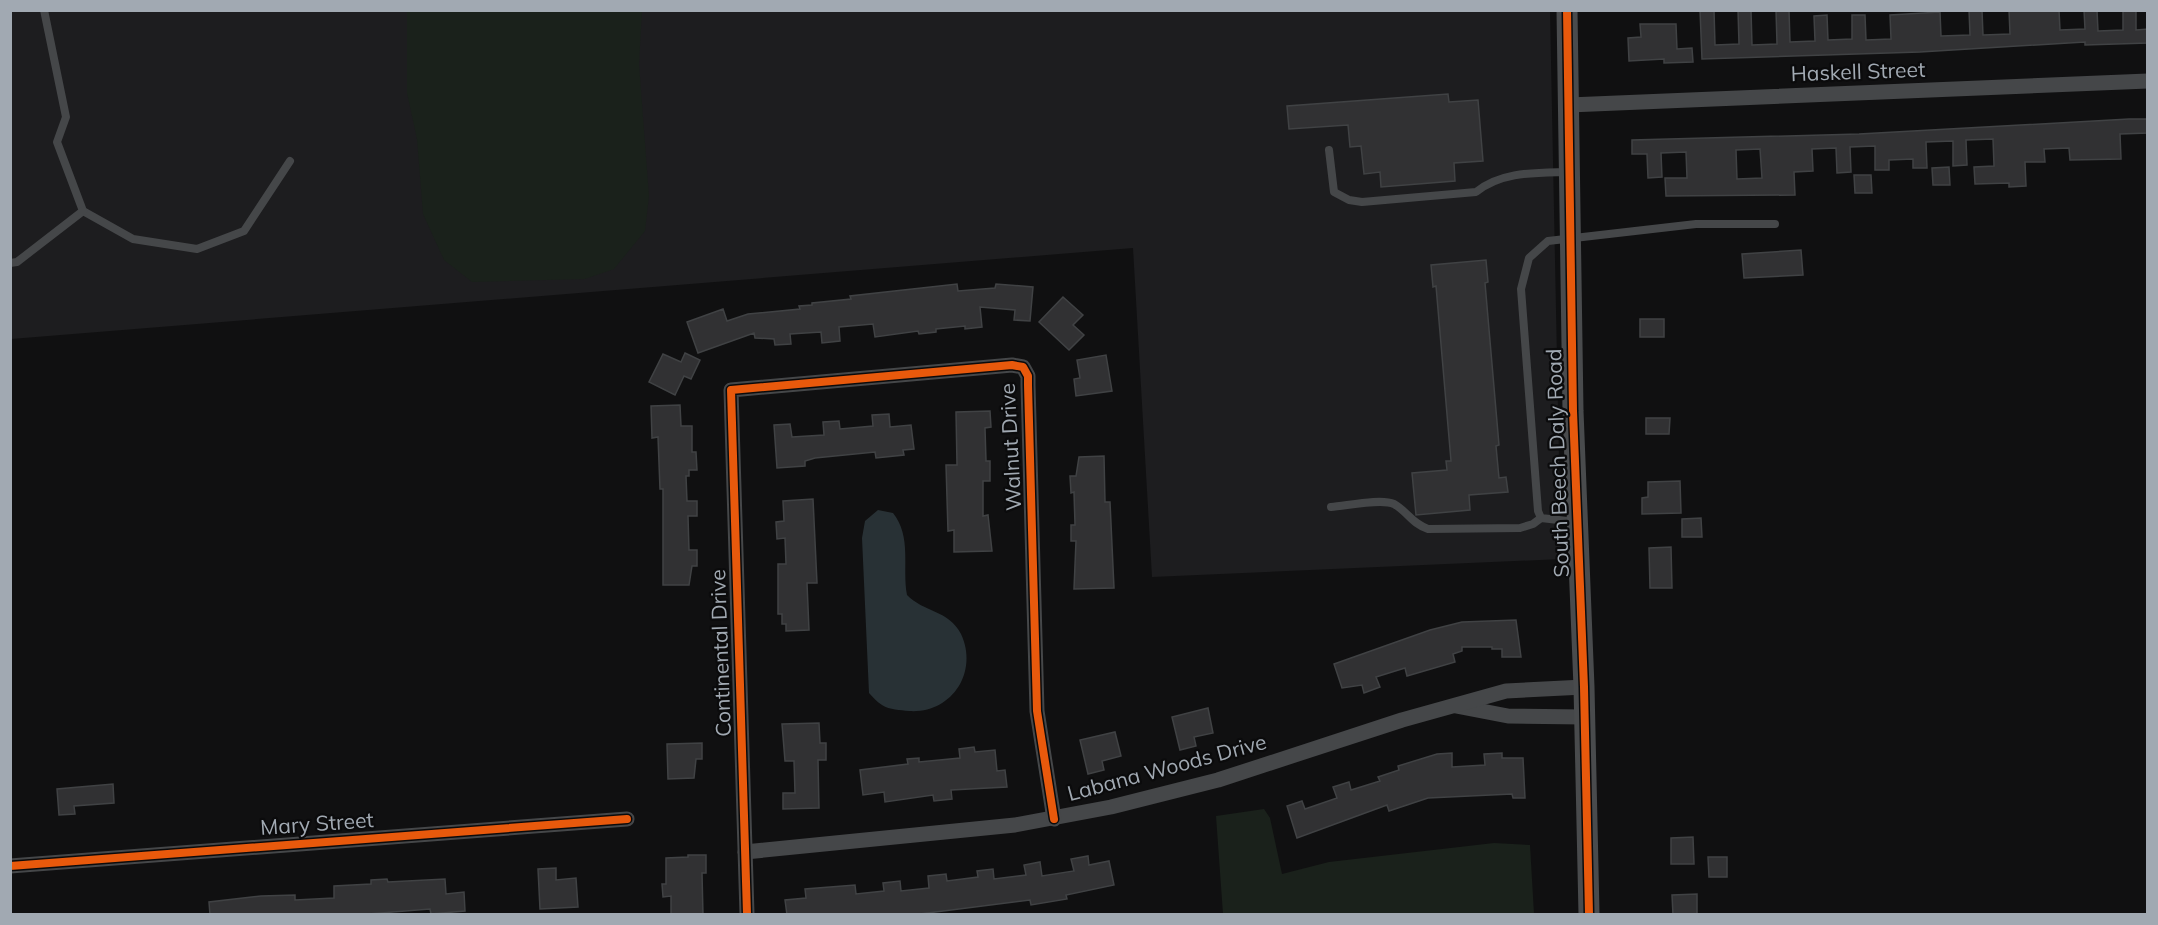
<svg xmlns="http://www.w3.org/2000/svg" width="2158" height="925" font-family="Mulish,sans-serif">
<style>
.built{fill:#1d1d1f}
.green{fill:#1a211b}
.water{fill:#283135}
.building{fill:#313133;stroke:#404244;stroke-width:1.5;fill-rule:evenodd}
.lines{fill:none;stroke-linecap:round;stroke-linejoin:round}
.lane{stroke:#454749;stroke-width:8}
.street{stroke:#454749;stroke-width:15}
.secondary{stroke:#494b4d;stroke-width:21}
.cycleway-casing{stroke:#0b0b0c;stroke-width:11}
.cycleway{stroke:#e8590c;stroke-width:8}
.labels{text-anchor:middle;stroke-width:4.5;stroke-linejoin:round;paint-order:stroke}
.street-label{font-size:21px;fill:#a1a9b2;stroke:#0b0b0c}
</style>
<rect width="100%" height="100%" fill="#101011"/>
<path class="built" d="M11,11H1550L1561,559L1152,577L1133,248L11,339Z"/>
<g class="green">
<path d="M407,11H642L639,64L649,196L645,231L614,269L585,279L472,282L444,260L423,214L417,139L407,93Z"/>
<path d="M1264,809L1270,818L1282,874L1329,862L1494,843L1530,845L1534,914H1223L1216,816Z"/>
</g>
<path class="water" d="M878,510L893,513C912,537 902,567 907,595C923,612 949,610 961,634C979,673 951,714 909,711C900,710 890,710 882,705C877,702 873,697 869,693L862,538L865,521Z"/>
<g class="building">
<path d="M1700,10H1714L1715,45L1739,44L1738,10H1751L1752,45L1777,44L1776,10H1789L1790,42L1815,41L1814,16L1827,15L1828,40L1852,39V15H1865L1866,40L1891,39L1890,15L1940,12L1941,36L1970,35L1969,10H1982L1983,35L2010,34L2009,10H2059L2060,30L2085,29L2084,10H2097L2098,31L2123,30V10H2136V30L2148,29V43L2085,45V42L1920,52L1702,59Z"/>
<path d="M1640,24H1676L1677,49L1692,48L1693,62L1664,63V59L1629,61L1628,38L1641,37Z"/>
<path d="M1448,94L1449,102L1478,100L1483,161L1454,163L1455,181L1381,187L1380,172L1364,174L1361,146L1350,147L1348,125L1289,129L1287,106Z"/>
<path d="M2129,119H2148V133L2120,134L2121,159L2070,160L2069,148L2044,149L2045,162H2025L2026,186L2009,187V183L1975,184L1974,167L1994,166L1993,139L1966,140L1967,165L1953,166V141L1926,142L1927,168H1913V159L1889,160V170H1875V146L1850,147L1851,172L1837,173L1836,148L1812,149L1813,171L1794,172L1795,195L1666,196L1665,178H1687L1686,152L1661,153L1662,177L1648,178L1647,154H1632V140L1859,134ZM1760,149L1762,178L1737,179L1736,150Z"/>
<path d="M1949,167L1950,185H1933L1932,168Z"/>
<path d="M1854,175H1871L1872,193H1855Z"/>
<path d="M1801,250L1803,275L1744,278L1742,254Z"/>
<path d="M1486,260L1488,282L1485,283L1499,445L1496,446L1499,478L1506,477L1508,492L1469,495L1470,510L1416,515L1412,473L1447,470L1446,461H1451L1436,286L1433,287L1431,265Z"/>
<path d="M957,284L958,291L995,288L996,284L1033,287L1030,321L1014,320L1015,310L980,307L982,327L965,329V326L936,329V332L919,334L918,331L875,337L873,324L839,327L840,341L822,343L821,332L790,334L791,344L775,345L774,339L755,338L754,333L698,353L687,322L723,309L727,321L748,314L800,309L799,306L812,305V303L851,299L850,296Z"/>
<path d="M1063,297L1083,315L1073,325L1084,335L1069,350L1039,322Z"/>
<rect x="1640" y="319" width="24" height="18"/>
<path d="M685,353L700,360L691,379L684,376L675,395L649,382L663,354L681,362Z"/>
<path d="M1106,355L1112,391L1076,396L1074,379L1080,378L1077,360Z"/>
<path d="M680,405L681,426H692V452H696L697,470H689V476H686L687,501H697V516H688L689,550H697V566H692L689,585H663V489H660L658,437L652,438L651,406Z"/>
<path d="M990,411L991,427L985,428L986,461H990V481H983V516L988,515L992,551L954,552V530L948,531L946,465H957L956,412Z"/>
<path d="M889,414L890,427L911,425L914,449L903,450L904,455L876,458L875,452L815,458L805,461V466L777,468L774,425L790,424L792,437L824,435L823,422L839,421L840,429L873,426L872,415Z"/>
<path d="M1646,418H1670L1669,434H1646Z"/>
<path d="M1104,456L1105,502H1110L1114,588L1074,589L1076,541H1071V525H1075L1074,492L1071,493L1070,476H1076L1079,457Z"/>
<path d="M1680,481L1681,513L1642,514V498L1648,497V482Z"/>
<path d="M813,499L817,583H807L809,630L786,631V624H782V614H778V564H786L785,538L777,539L776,522L784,521L783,501Z"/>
<path d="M1701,518L1702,537H1682V519Z"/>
<path d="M1671,547L1672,588H1650L1649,548Z"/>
<path d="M1516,620L1521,657H1502V649H1492V647H1462V651L1453,654L1455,662L1407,676L1405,668L1376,677L1380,687L1364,693L1362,685L1342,688L1334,664L1430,630L1462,622Z"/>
<path d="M1208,708L1213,733L1194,737L1196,746L1180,750L1172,717Z"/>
<path d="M819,723L820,743H826V760H818L819,808L783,809V793H795L794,761H785L782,724Z"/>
<path d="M1115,732L1121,756L1102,761L1104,770L1088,774L1080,740Z"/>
<path d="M702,743V759H696L694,778L668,779L667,744Z"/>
<path d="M974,747L975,752L995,750L997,771L1005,770L1007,787L951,790L952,799L934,801L933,795L885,802L884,792L863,795L860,770L908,764L907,759L919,758V762L960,758L959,749Z"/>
<path d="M1452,753V767L1485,765L1484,754L1502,753V758H1523L1525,798H1513L1512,794L1428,798L1389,811L1387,805L1297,838L1287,806L1302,801L1305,809L1337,798L1333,787L1349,782L1351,790L1380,781L1378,777L1399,770L1398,766L1437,754Z"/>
<path d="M113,784L114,803L74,806L75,814L59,815L57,789Z"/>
<path d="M1693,837L1694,864H1671V838Z"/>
<path d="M688,855H706V873H702L703,915H671V896L663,897L662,884H666V858L688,857Z"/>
<path d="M1088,856L1089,865L1109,861L1114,885L1066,895L1067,899L1031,905L1030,900L912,915H787L785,900L806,898L805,889L855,885L856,894L884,891L883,883L900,881L901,891L929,888L928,876L946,874L947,881L978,877L977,871L993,869L994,879L1026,875L1024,865L1040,862L1042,876L1074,871L1071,859Z"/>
<path d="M1708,857H1727V877H1709Z"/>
<path d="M556,868V880L576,878L578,907L540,909L538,869Z"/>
<path d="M387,879L388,882L445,879L446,894L464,892L465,911L431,914L430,909L356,915H210L209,902L261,896L295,895V900L334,898V886L371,884V880Z"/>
<path d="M1697,894V915H1673L1672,895Z"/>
</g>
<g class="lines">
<g class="lane">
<path d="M44,10L66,117L57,142L83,211L133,239L197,249L244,231L290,161"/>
<path d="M1329,150L1334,192L1349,200L1362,202L1476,192C1502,171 1536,173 1569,172"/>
<path d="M10,263L17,262L83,211"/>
<path d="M1331,507C1346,506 1381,498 1394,504C1408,512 1411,523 1428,529L1520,528L1533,524L1541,518"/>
<path d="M1576,522L1541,518L1538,511L1521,289L1529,258L1548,241L1696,224H1775"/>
</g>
<g class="street">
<path d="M1569,105L2148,81"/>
<path d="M1456,706L1508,716L1584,717"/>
<path d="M745,852L1015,825L1111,807L1218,780L1402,720L1506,691L1584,687"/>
<path d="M10,866L627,819"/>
<path d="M747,914L731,390L1012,365L1023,367L1028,376V385L1037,711L1054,819"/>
</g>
<path class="secondary" d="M1567,10L1573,411L1584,687L1589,914"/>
<defs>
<g id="cycleway">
<path d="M1567,10L1573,411L1584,687L1589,914"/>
<path d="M10,866L627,819"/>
<path d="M747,914L731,390L1012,365L1023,367L1028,376V385L1037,711L1054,819"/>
</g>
</defs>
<use href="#cycleway" class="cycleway-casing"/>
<use href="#cycleway" class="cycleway"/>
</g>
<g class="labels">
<g class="street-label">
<text transform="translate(1858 72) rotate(-2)" y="7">Haskell Street</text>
<text transform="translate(1011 447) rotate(-93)" y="7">Walnut Drive</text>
<text transform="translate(1558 463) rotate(-92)" y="7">South Beech Daly Road</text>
<text transform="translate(721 653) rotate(-92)" y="7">Continental Drive</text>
<text transform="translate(1167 768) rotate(-15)" y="7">Labana Woods Drive</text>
<text transform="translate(317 824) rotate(-4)" y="7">Mary Street</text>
</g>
</g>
<rect width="2158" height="925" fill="none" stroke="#a1a9b2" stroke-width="24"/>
</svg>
